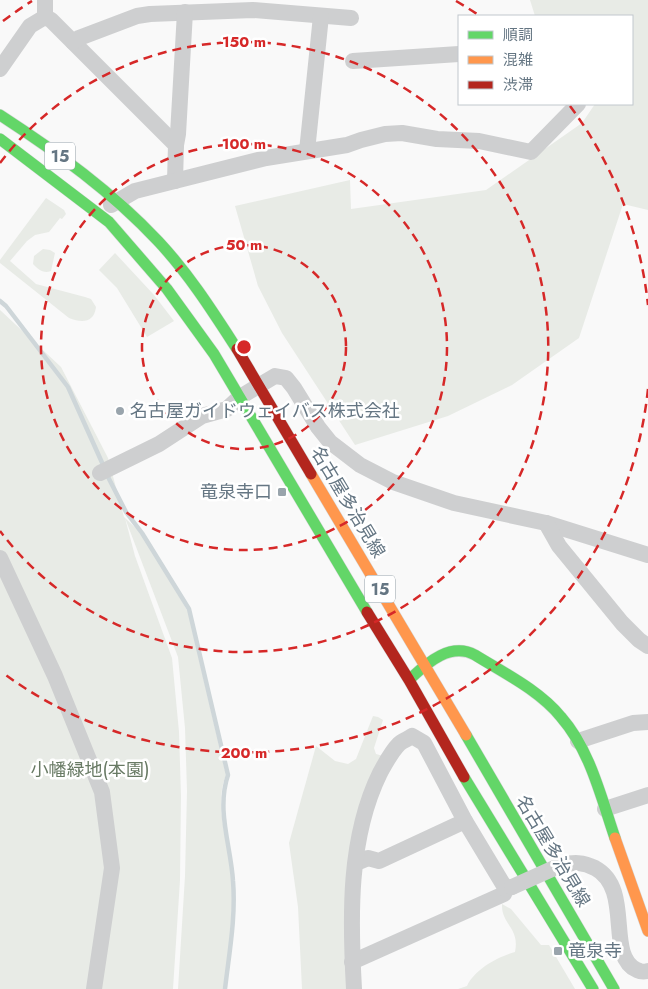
<svg xmlns="http://www.w3.org/2000/svg" width="648" height="989" font-family="Jost,'Noto Sans JP',sans-serif">
<style>
.green{fill:#e8ebe6}
.lines{fill:none;stroke-linecap:round;stroke-linejoin:round}
.stream{stroke:#ced6d9;stroke-width:4.5}
.fast-casing{stroke:#d5d6d7;stroke-width:12}
.slow-casing{stroke:#d5d6d7;stroke-width:12}
.jam-casing{stroke:#d5d6d7;stroke-width:12}
.street{stroke:#cecfd0;stroke-width:16}
.fast{stroke:#63d668;stroke-width:11}
.slow{stroke:#ff974d;stroke-width:11}
.jam{stroke:#b3261e;stroke-width:11}
.street-bridge{stroke:#cecfd0;stroke-width:16}
.ring{fill:none;stroke:#d62828;stroke-width:2.5;stroke-dasharray:9 6}
.poi-dot{fill:#99a4ac;stroke:#fff;stroke-width:2}
.labels{text-anchor:middle;stroke-width:5;stroke-linejoin:round;paint-order:stroke}
.shield{fill:#fff;stroke:#939fa8;stroke-width:1}
.shield-label{font-size:16px;font-weight:bold;fill:#657683}
.poi-label{font-size:18px;fill:#657683;stroke:#fff;text-anchor:start}
.street-label{font-size:18px;fill:#657683;stroke:#fff}
.park-label{font-size:18px;fill:#687a64;stroke:#fff}
.centre{fill:#d62828;stroke:#fff;stroke-width:2.5}
.ring-label{font-size:15px;text-anchor:middle;font-weight:bold;fill:#d62828;stroke:#fff;stroke-width:5;stroke-linejoin:round;paint-order:stroke}
</style>
<rect width="100%" height="100%" fill="#f9f9f9"/>
<g class="green">
<path d="M530,0H648V210L623,204L579,338L512,385L448,416L355,445L282,333L258,286L235,206L350,180L351,209L486,190L582,123L595,104H632V16H535Z"/>
<path d="M46,198L64,210L66,214L62,219L60,218L49,232L35,235L27,241L10,261L36,284L85,297L91,299L96,307C94,323 82,323 69,318L0,263V260Z"/>
<path d="M43,249L50,250L55,253L51,271C43,274 38,269 33,264L34,256Z"/>
<path d="M115,253L154,295L174,321L147,337L117,288L99,270Z"/>
<path d="M0,310L61,367L108,458L124,517L145,537L188,612L226,775C212,808 232,850 232,885C233,920 228,955 224,989H178L185,876L187,791L185,728L178,657L125,518L135,556L172,658L179,732L181,796L180,880L173,989H0Z"/>
<path d="M373,716L378,717L383,720L374,748L376,754L383,756L367,788L349,989H302L298,907L289,843L316,746L335,761L348,764L356,759Z"/>
<path d="M502,904L511,909L541,945H549L575,989H458L467,986C475,969 498,957 515,952C520,927 501,925 502,904Z"/>
</g>
<g class="lines">
<g class="stream">
<path d="M0,301L6,306L68,387L104,467"/>
<path d="M107,475L126,512L142,533L189,609L228,775C216,810 231,846 233,881C236,917 229,954 225,989"/>
</g>
<defs>
<g id="fast">
<path d="M0,115C57,152 112,192 158,241C189,274 213,312 237,349"/>
<path d="M0,139L109,222L167,289L214,354L367,612"/>
<path d="M411,678C428,662 451,642 475,655C504,673 539,690 561,717C590,750 601,797 615,838"/>
<path d="M466,735L614,989"/>
<path d="M464,777L593,989"/>
</g>
<g id="slow">
<path d="M311,474L466,735"/>
<path d="M615,838L648,931"/>
</g>
<g id="jam">
<path d="M237,349L311,474"/>
<path d="M367,612L409,680L464,777"/>
</g>
</defs>
<use href="#fast" class="fast-casing"/>
<use href="#slow" class="slow-casing"/>
<use href="#jam" class="jam-casing"/>
<g class="street">
<path d="M45,17V0"/>
<path d="M73,42L176,145L175,181"/>
<path d="M353,61L459,54"/>
<path d="M0,69L30,26L45,17L51,20L73,42L79,38L137,16L150,14L253,10L351,18"/>
<path d="M176,145L178,134L185,12"/>
<path d="M307,151L321,16"/>
<path d="M111,205L135,191L266,158L347,145L361,140L385,134L402,133L437,139L479,141L531,152L578,104"/>
<path d="M100,473L159,444L202,416L227,409L240,397L275,376L286,378L294,388L318,427L330,442L360,465L393,482L454,503L546,523L648,555"/>
<path d="M546,523L559,546L622,623L639,640L648,646"/>
<path d="M0,558L55,676L102,792L112,868L94,989"/>
<path d="M578,741L633,723L648,722"/>
<path d="M605,809L648,795"/>
<path d="M356,863L368,858L379,861L465,821"/>
<path d="M561,865C574,862 583,862 595,868C634,889 605,956 637,970C641,972 643,972 648,971"/>
<path d="M352,962L504,894L506,889L512,887"/>
<path d="M354,989C350,918 348,838 380,773C385,764 391,752 399,744C402,741 408,739 412,736L424,743L465,821L506,889"/>
</g>
<use href="#fast" class="fast"/>
<use href="#slow" class="slow"/>
<use href="#jam" class="jam"/>
<path class="street-bridge" d="M512,887L561,865"/>
</g>
<g class="ring">
<circle cx="244" cy="347" r="102"/>
<circle cx="244" cy="347" r="203"/>
<path d="M0 163A305 305 0 1 1 0 531"/>
<path d="M648 389A406 406 0 0 1 3 673M3 21A406 406 0 0 1 32 1M456 1A406 406 0 0 1 477 14M570 106A406 406 0 0 1 648 305"/>
</g>
<g class="poi-dot">
<circle cx="120" cy="411" r="5"/>
<rect x="277" y="487" width="10" height="10" rx="2.5"/>
<rect x="553" y="946" width="10" height="10" rx="2.5"/>
</g>
<g class="labels">
<g class="shield">
<rect x="45" y="142.5" width="30" height="27" rx="4"/>
<rect x="365" y="575.5" width="30" height="27" rx="4"/>
</g>
<g class="shield-label">
<text x="60" y="162">15</text>
<text x="380" y="595">15</text>
</g>
<g class="poi-label">
<text x="130" y="417">名古屋ガイドウェイバス株式会社</text>
<text x="272" y="498" text-anchor="end">竜泉寺口</text>
<text x="568" y="957">竜泉寺</text>
</g>
<g class="street-label">
<text transform="translate(348 502) rotate(59)" y="6">名古屋多治見線</text>
<text transform="translate(553 851) rotate(59)" y="6">名古屋多治見線</text>
</g>
<g class="park-label">
<text x="90" y="776">小幡緑地(本園)</text>
</g>
</g>
<circle cx="244" cy="347" r="8" class="centre"/>
<g class="ring-label">
<text x="244" y="47">150 m</text>
<text x="244" y="149">100 m</text>
<text x="244" y="250">50 m</text>
<text x="244" y="758">200 m</text>
</g>
<rect x="458" y="15" width="175" height="90" fill="#ffffff" stroke="#c1c8cd"/>
<rect x="468" y="31" width="25" height="8" fill="#63d668" stroke="#c1c8cd"/>
<text x="503" y="40" font-size="15" fill="#657683">順調</text>
<rect x="468" y="56" width="25" height="8" fill="#ff974d" stroke="#c1c8cd"/>
<text x="503" y="65" font-size="15" fill="#657683">混雑</text>
<rect x="468" y="81" width="25" height="8" fill="#b3261e" stroke="#c1c8cd"/>
<text x="503" y="90" font-size="15" fill="#657683">渋滞</text>
</svg>
